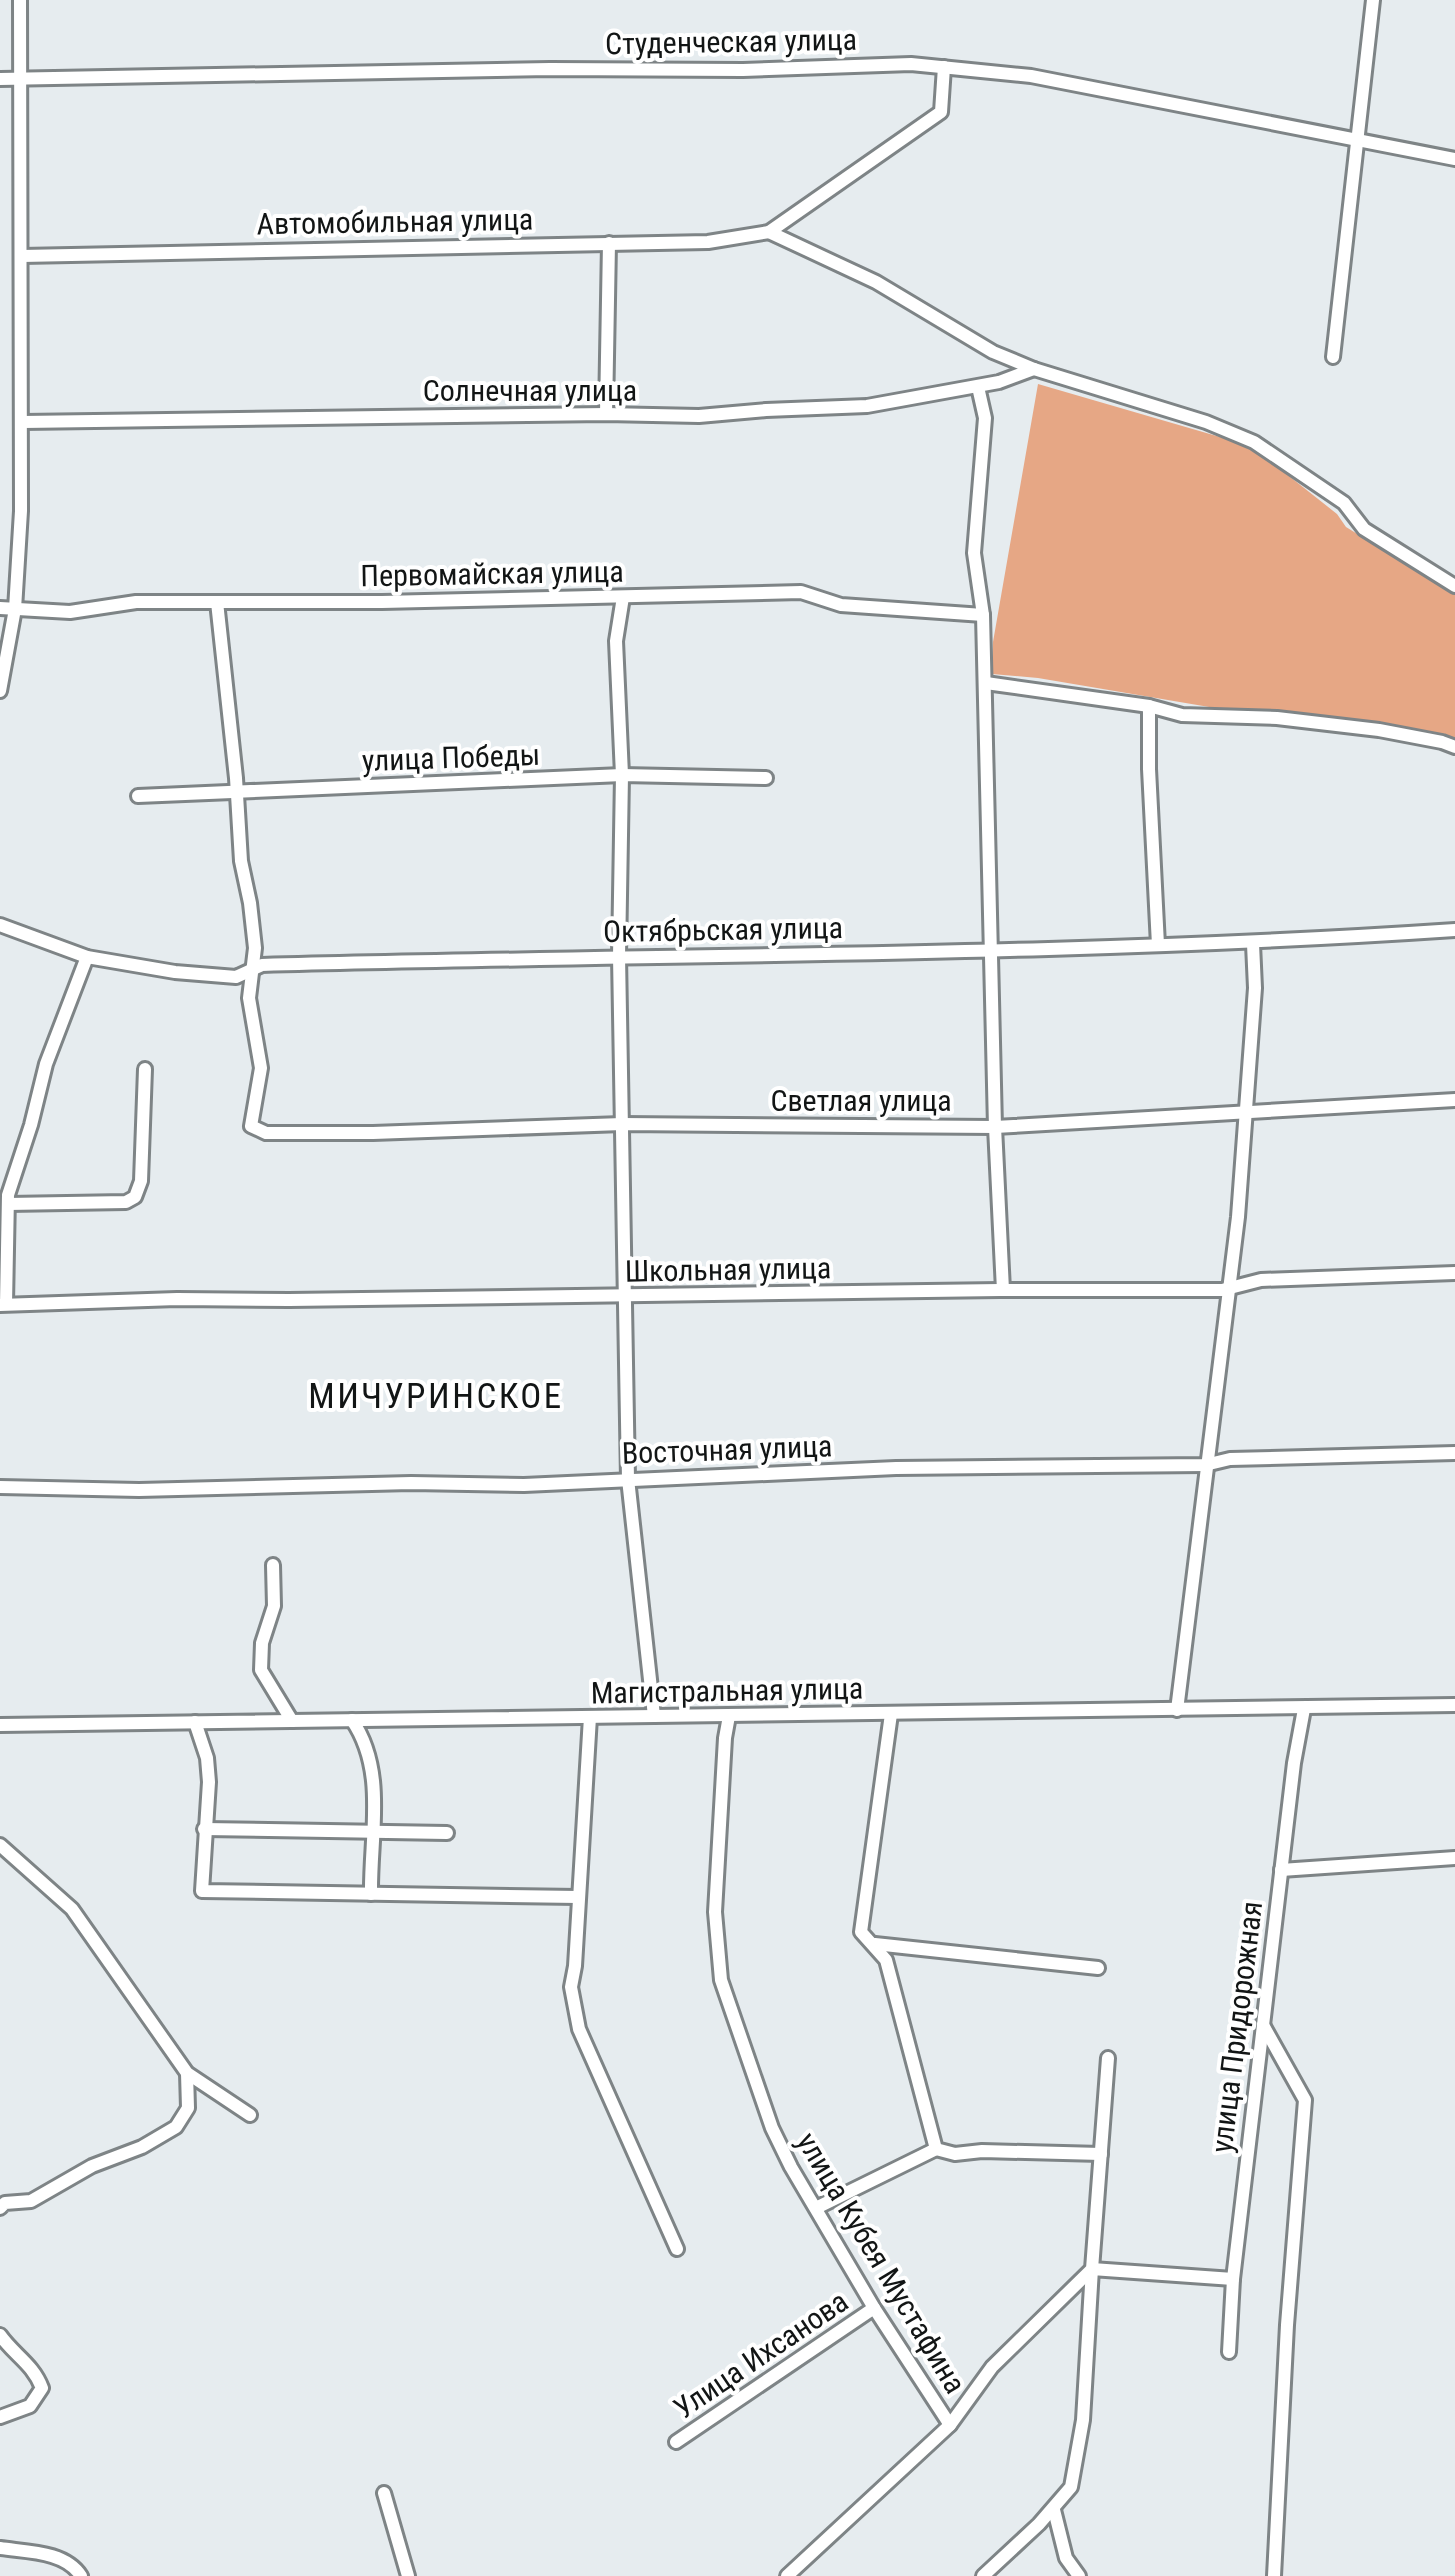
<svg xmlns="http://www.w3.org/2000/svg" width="1455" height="2576" font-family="'Roboto Condensed',sans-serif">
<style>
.green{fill:#e6a785}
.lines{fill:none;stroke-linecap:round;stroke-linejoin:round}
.street-casing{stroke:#7e8486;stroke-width:18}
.street{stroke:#fff;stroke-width:12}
.labels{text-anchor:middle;stroke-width:8;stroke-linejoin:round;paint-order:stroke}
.street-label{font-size:30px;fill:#121515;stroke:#fff}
.quarter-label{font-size:35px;letter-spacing:2.5px;fill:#121515;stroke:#fff}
</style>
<rect width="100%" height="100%" fill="#e6ecef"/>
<path class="green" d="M1038,384L1251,446L1337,514L1346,527L1455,594V738L1367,721L1280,711L1221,709L1038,678L992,674L993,642Z"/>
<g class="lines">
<defs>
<g id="street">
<path d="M0,79L550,69L743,70L911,64L1031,76L1455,159"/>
<path d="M769,232L876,282L993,352L1034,369L1206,422L1254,442L1344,503L1364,529L1455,586"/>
<path d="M22,256L708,242L769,232L941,112L944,67"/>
<path d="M1333,357L1373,0"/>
<path d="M978,387L985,418L974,553L983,615L995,1127L1003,1290"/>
<path d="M606,414L609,243"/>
<path d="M23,422L606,414L699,416L766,410L867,406L999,382L1034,369"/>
<path d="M623,597L616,641L622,775L619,956L628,1479L654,1716"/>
<path d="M217,602L236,778L241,861L250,903L255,948L249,998L261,1068L251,1126L266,1133H373L622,1124L995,1127L1455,1100"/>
<path d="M0,608L70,612L136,602H382L801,592L841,605L983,615"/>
<path d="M986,683L1149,706L1182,715L1277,718L1379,730L1442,742L1455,747"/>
<path d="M0,691L15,609L21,511L20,0"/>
<path d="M1149,706V769L1158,945"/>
<path d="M138,796L622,775L766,778"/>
<path d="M0,925L87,957L175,972L236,977L262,965C659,954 1058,957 1455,930"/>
<path d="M8,1204L126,1202L135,1197L141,1181L145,1069"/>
<path d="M6,1304L8,1195L31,1125L46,1064L87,957"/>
<path d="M0,1305L177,1299L289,1300L1000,1290H1222L1261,1280L1455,1273"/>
<path d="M0,1487L139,1490L411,1483L524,1485L896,1468L1205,1465L1230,1459L1455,1453"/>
<path d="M273,1565L274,1606L262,1643L261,1670L292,1721"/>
<path d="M1177,1710L1238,1217L1255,988L1253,944"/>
<path d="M891,1714L861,1932L886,1960L936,2149L955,2154L982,2151L1101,2154"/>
<path d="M729,1716L725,1738L715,1912L721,1980L772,2128L791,2167L874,2308L950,2425"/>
<path d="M590,1717L575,1966L571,1987L579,2029L677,2249"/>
<path d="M352,1720C387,1771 370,1836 371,1894"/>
<path d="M195,1722L207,1758L209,1782L202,1891L578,1897"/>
<path d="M0,1725L1455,1705"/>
<path d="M204,1829L447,1833"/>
<path d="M0,1845L72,1909L187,2073L250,2115"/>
<path d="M1281,1870L1455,1858"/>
<path d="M875,1944L1098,1968"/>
<path d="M1263,2025L1305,2100L1287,2325L1274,2576"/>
<path d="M0,2208L5,2203L31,2201L92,2166L142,2147L176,2127L188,2108L187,2073"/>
<path d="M816,2208L936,2149"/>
<path d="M0,2335C14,2355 33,2364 42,2388L30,2406L0,2417"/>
<path d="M1229,2352L1233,2279L1294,1763L1304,1709"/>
<path d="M676,2442L874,2308"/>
<path d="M384,2493L408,2576"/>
<path d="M1054,2510L1066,2558L1079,2576"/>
<path d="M0,2548C27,2552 65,2551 81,2576"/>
<path d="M787,2576L950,2425L992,2367L1092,2269L1108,2058"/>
<path d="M983,2576L1039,2524L1071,2487L1083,2420L1092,2269L1233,2279"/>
</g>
</defs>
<use href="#street" class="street-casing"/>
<use href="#street" class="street"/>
</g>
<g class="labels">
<g class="street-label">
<text transform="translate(731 42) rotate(-1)" y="10">Студенческая улица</text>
<text transform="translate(395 222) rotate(-1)" y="10">Автомобильная улица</text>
<text x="530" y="401">Солнечная улица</text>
<text transform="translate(492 574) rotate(-1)" y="10">Первомайская улица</text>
<text transform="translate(451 758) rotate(-2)" y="10">улица Победы</text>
<text transform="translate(723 930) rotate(-1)" y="10">Октябрьская улица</text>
<text x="861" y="1111">Светлая улица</text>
<text transform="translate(728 1270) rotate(-1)" y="10">Школьная улица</text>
<text transform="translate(727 1450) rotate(-2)" y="10">Восточная улица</text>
<text transform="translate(727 1691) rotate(-1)" y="10">Магистральная улица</text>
<text transform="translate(1237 2027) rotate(-83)" y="10">улица Придорожная</text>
<text transform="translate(881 2263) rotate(59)" y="10">улица Кубея Мустафина</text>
<text transform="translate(761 2355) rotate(-34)" y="10">Улица Ихсанова</text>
</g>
<g class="quarter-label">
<text x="436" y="1408">МИЧУРИНСКОЕ</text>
</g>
</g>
</svg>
